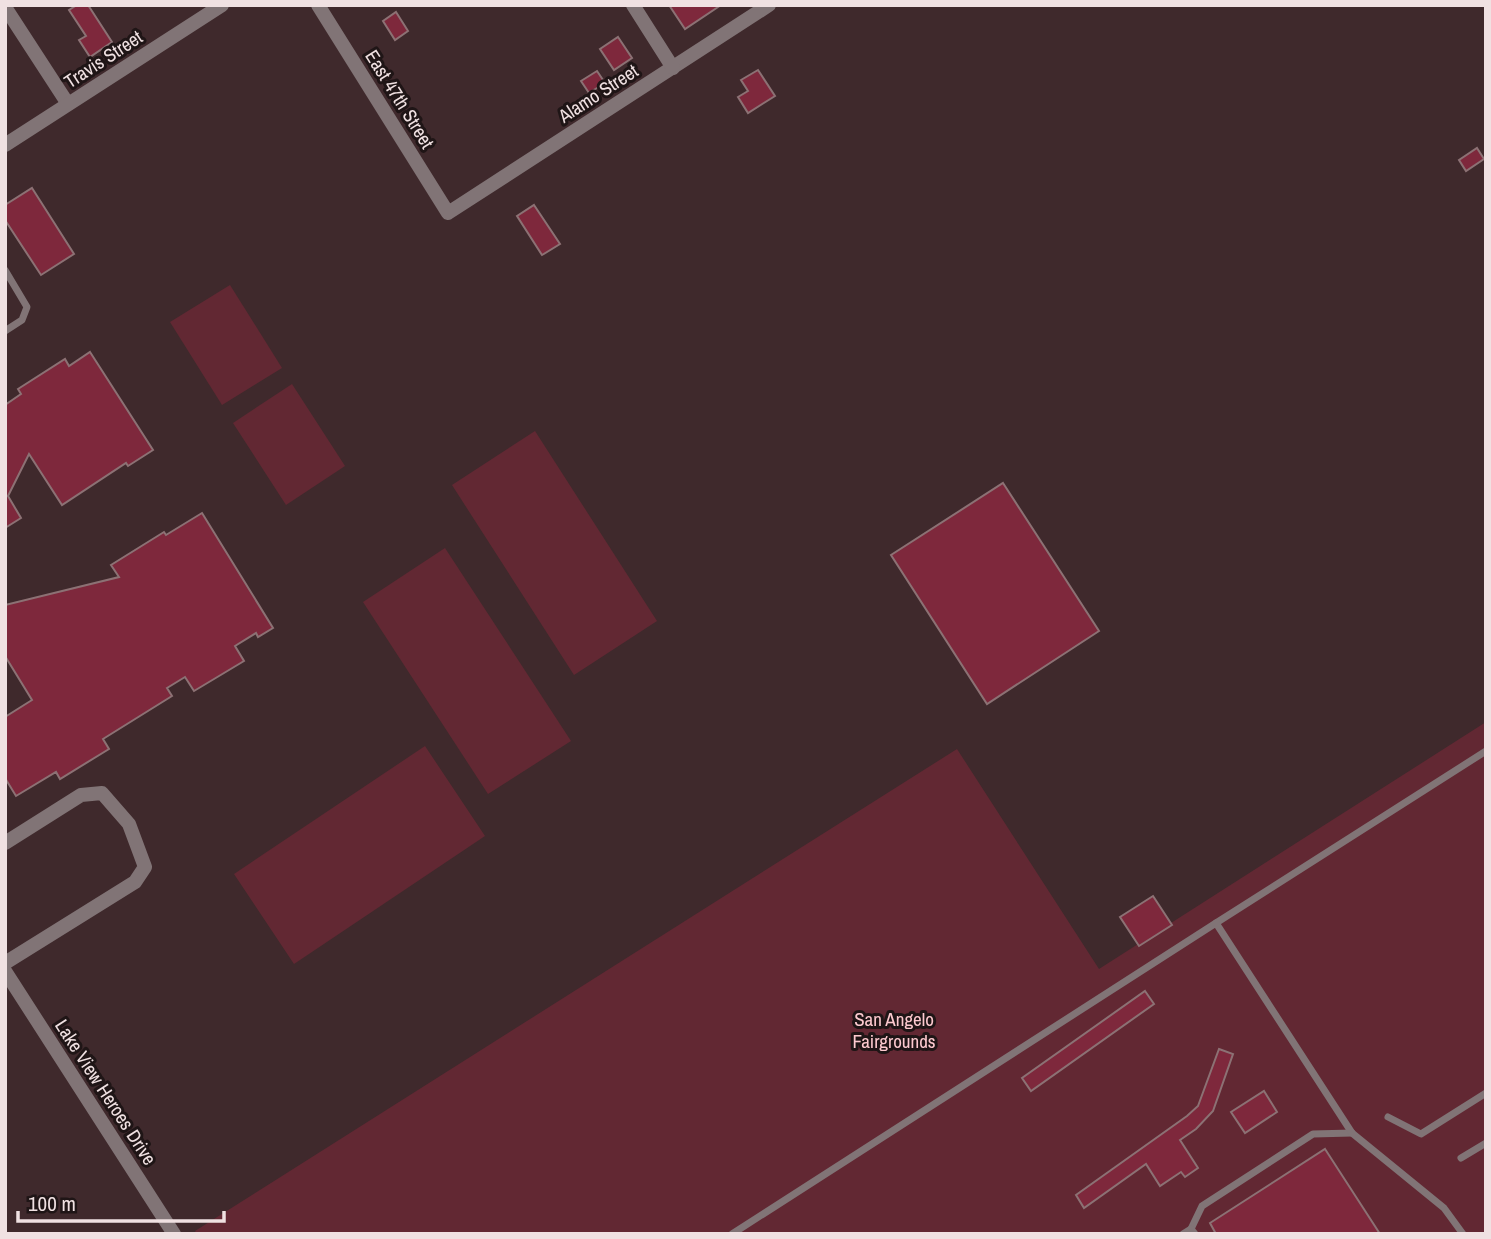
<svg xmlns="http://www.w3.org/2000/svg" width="1491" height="1239" font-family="'Archivo Narrow',sans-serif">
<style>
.green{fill:#622833}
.building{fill:#7e283c;stroke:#8c7174;stroke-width:2}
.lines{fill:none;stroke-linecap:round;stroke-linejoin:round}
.service{stroke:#817476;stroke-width:7}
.minor{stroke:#817476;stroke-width:14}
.tertiary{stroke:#817476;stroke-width:14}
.labels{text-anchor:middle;stroke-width:6;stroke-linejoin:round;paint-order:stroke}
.street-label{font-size:19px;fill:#f0e1e2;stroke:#1f1516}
.park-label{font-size:19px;fill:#fdc9cf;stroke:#1f1516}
</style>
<rect width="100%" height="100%" fill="#3f292c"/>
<g class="green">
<path d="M230,285L282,368L222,405L170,322Z"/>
<path d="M292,384L345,466L286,505L233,423Z"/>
<path d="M535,431L657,621L574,675L452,485Z"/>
<path d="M445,548L571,741L488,794L363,602Z"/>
<path d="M1486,722V1234H197L195,1231L957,749L1099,969Z"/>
<path d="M425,746L485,836L294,964L234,874Z"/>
</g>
<g class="building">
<path d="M77,5H88L112,42L90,57L79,40L86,36L69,10Z"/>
<path d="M669,5H721L685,29Z"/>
<path d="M396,12L408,31L395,40L383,21Z"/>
<path d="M618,37L632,58L614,70L600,49Z"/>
<path d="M758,70L775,96L748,113L738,97L748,91L741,80Z"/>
<path d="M597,71L605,83L589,93L581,81Z"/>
<path d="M1477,148L1484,159L1466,171L1459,160Z"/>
<path d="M32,188L74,254L41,275L5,220V205Z"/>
<path d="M534,205L560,244L542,255L517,216Z"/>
<path d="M90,352L153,450L128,466L126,463L62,505L29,454L8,496L21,518L5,528V405L21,394L18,389L65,359L69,366Z"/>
<path d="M1003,483L1099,631L987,704L891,555Z"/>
<path d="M202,513L273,628L258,637L256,633L235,646L244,661L194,691L185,677L167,688L172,696L103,739L109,749L60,779L56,772L16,796L5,778V717L32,700L5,656V605L119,577L111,565L164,532L166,535Z"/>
<path d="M1153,896L1172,925L1139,946L1120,917Z"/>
<path d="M1145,991L1154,1004L1031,1091L1022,1078Z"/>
<path d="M1219,1049L1233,1054L1213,1111L1196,1129L1180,1140L1198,1168L1185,1177L1181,1172L1160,1186L1146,1164L1084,1208L1076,1195L1187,1116L1198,1106Z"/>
<path d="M1264,1091L1277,1112L1245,1133L1231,1112Z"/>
<path d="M1325,1149L1380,1234H1216L1210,1223Z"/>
</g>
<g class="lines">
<g class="service">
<path d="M5,270L27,307L22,320L5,331"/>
<path d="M1216,923L1486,751"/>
<path d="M1388,1117L1421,1134L1486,1093"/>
<path d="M1461,1158L1486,1143"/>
<path d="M1191,1229L1202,1206L1313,1134L1352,1133"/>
<path d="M732,1234L1216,923L1352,1133L1444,1208L1463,1234"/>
<path d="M1183,1234L1191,1229L1195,1234"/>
</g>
<g class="minor">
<path d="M318,5L448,213L769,5"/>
<path d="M633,5L673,68"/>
<path d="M5,7L68,104"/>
<path d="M5,843L81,795L102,793L129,824L145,867L135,882L5,963"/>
</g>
<g class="tertiary">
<path d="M5,145L222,5"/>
<path d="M5,971L174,1234"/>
</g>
</g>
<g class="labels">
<g class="street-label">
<text transform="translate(103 59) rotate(-33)" y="7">Travis Street</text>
<text transform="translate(598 93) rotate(-33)" y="7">Alamo Street</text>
<text transform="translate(400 99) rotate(58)" y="7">East 47th Street</text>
<text transform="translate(106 1092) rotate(57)" y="7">Lake View Heroes Drive</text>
</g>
<g class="park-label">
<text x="894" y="1026">San Angelo<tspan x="894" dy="22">Fairgrounds</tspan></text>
</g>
</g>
<rect width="1491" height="1239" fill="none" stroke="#f0e1e2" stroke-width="14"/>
<path d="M18 1211v10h206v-10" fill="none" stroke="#f0e1e2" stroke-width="3.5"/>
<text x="28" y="1211" font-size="21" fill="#f0e1e2" stroke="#1f1516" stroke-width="5" paint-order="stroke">100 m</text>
</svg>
